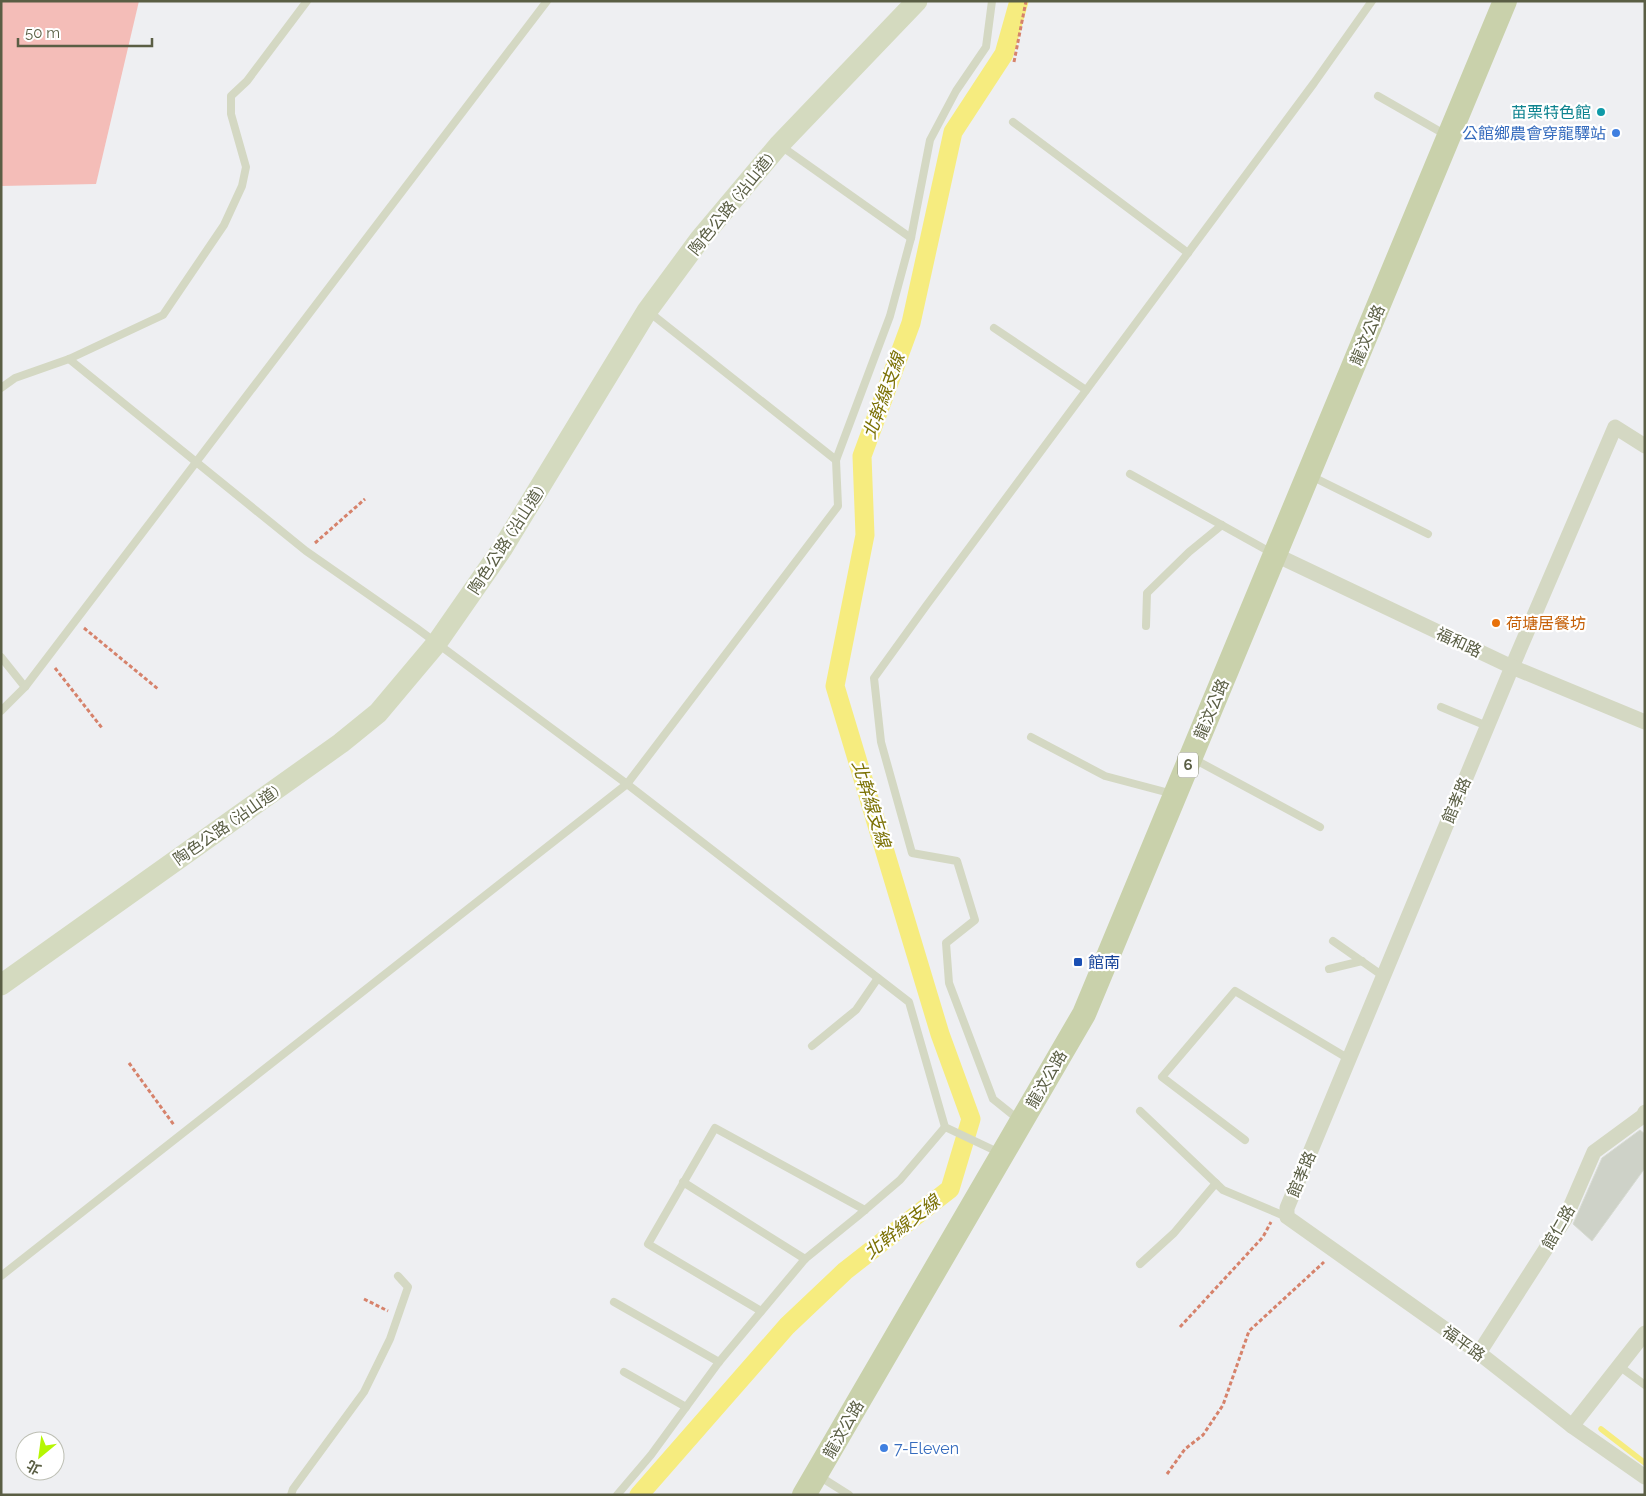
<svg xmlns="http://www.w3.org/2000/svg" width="1646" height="1496" font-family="Raleway,'Noto Sans TC',sans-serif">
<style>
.green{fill:#f4bdb8}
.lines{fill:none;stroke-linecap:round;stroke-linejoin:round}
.stream{stroke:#f6ec7f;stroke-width:5.5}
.canal{stroke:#f6ec7f;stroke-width:19}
.building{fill:#ced2c8;stroke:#d7dbd2}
.path{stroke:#d6826b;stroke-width:3;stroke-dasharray:4 2.5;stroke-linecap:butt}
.service{stroke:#d4d8c3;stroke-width:8}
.minor{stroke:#d4d8c3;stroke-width:15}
.secondary{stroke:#d4dabf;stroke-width:21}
.primary{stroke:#c9d1ab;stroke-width:24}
.culture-dot{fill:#0f9aa8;stroke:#fff;stroke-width:2}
.shop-dot{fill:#3f7fe0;stroke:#fff;stroke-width:2}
.food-dot{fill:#e8710a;stroke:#fff;stroke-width:2}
.transit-dot{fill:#1a4fb4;stroke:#fff;stroke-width:2}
.labels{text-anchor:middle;stroke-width:4.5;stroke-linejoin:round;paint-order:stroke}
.shield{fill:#fff;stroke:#8c8e7c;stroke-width:1}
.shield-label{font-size:15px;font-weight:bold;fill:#5a5e44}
.culture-label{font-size:16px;fill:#0d838f;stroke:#fff;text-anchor:end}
.shop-label{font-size:16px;fill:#366cbe;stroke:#fff;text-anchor:end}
.street-label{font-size:16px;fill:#5a5e44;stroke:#fff}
.food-label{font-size:16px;fill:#c56008;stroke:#fff;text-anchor:start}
.transit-label{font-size:16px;fill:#164399;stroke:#fff;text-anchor:start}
.water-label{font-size:18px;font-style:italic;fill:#7c7206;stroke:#fff}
</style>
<rect width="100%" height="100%" fill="#eeeff2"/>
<path class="green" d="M1,1H139L96,184L1,186Z"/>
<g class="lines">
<path class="stream" d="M1601,1429L1645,1463"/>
<path class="canal" d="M639,1495L787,1326L845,1271L950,1189L971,1119L940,1034L835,686L865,535L862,456L911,323L953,132L1004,54L1019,1"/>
</g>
<path class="building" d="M1640,1130L1645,1134V1168L1592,1241L1573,1224L1602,1158Z"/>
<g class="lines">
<g class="path">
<path d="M1014,62L1026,1"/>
<path d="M315,543L365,499"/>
<path d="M84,628L158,689"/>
<path d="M55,668L102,728"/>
<path d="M129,1063L174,1125"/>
<path d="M364,1299L388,1311"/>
<path d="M1180,1327L1263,1237L1271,1222"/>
<path d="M1167,1474L1185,1449L1203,1435L1223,1405L1249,1331L1324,1262"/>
</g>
<g class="service">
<path d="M1378,96L1446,135"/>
<path d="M1013,122L1188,253"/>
<path d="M781,146L911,238"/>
<path d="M649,312L836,460"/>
<path d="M994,328L1086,390"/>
<path d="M69,359L306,551L415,627L627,784L909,1002L945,1127L1000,1153"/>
<path d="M1,388L15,378L69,359L163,315L224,225L242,186L246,167L231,114V96L247,81L307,1"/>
<path d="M1130,474L1272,553"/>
<path d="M1311,476L1428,534"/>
<path d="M1146,626L1147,593L1189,552L1222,525"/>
<path d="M1,657L25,687"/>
<path d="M1441,707L1487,726"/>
<path d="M1,711L25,687L547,1"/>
<path d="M1031,737L1105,776L1173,794"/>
<path d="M1192,758L1320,827"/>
<path d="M1333,941L1383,976"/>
<path d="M1329,969L1362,961"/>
<path d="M812,1046L856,1010L878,978"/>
<path d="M1140,1111L1223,1190L1287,1217"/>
<path d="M1019,1120L993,1099L949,983L946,943L975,920L957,861L912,853L881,742L874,678L926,606L1314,83L1372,1"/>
<path d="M1245,1140L1162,1077L1235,991L1349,1059"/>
<path d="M683,1182L805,1259"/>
<path d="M1140,1264L1174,1233L1216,1183"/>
<path d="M1,1276L627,784L838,506L836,460L890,316L911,238L930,140L956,91L986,47L992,1"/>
<path d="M614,1302L719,1362"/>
<path d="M761,1311L648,1244L715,1128L865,1210"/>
<path d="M1619,1366L1645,1385"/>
<path d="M624,1372L686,1407"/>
<path d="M819,1476L849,1495"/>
<path d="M291,1495L293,1489L364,1392L390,1339L408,1287L398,1276"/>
<path d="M617,1495L651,1455L719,1362L805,1259L858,1216L900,1180L945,1127"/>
</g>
<g class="minor">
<path d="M1645,446L1615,427L1512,667L1287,1208V1217L1479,1353L1572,1426L1645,1477"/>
<path d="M1276,555L1512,667L1645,722"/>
<path d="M1479,1353L1565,1219L1594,1152L1643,1116L1645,1112"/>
<path d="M1572,1426L1645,1333"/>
</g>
<path class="secondary" d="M1,985L341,743L378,713L436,644L502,549L647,311L700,239L779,145L917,1"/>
<path class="primary" d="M804,1495L1084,1014L1505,1"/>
</g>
<circle class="culture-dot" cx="1601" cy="112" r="5"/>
<g class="shop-dot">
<circle cx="1616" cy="133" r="5"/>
<circle cx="884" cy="1448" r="5"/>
</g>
<circle class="food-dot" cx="1496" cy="623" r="5"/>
<rect class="transit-dot" x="1073" y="957" width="10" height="10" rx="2.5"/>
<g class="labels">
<rect class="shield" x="1178" y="752.5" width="20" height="25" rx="4"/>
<g class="shield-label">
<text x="1188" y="770">6</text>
</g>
<g class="culture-label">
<text x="1591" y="118">苗栗特色館</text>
</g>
<g class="shop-label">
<text x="1606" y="139">公館鄉農會穿龍驛站</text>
<text x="894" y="1454" text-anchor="start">7-Eleven</text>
</g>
<g class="street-label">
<text transform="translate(731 204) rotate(-51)" y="6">陶色公路 (沿山道)</text>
<text transform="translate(1367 335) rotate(-67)" y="6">龍汶公路</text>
<text transform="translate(506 540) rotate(-57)" y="6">陶色公路 (沿山道)</text>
<text transform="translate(1459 642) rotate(25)" y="6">福和路</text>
<text transform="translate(1211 709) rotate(-67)" y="6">龍汶公路</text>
<text transform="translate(1456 800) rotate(-67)" y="6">館孝路</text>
<text transform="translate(226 825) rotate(-35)" y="6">陶色公路 (沿山道)</text>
<text transform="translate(1046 1079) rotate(-60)" y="6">龍汶公路</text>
<text transform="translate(1301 1174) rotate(-67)" y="6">館孝路</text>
<text transform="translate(1558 1227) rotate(-60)" y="6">館仁路</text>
<text transform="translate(1464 1343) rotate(36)" y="6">福平路</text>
<text transform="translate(843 1429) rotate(-60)" y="6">龍汶公路</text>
</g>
<g class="food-label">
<text x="1506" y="629">荷塘居餐坊</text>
</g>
<g class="transit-label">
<text x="1088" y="968">館南</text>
</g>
<g class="water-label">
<text transform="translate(884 396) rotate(-70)" y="6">北幹線支線</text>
<text transform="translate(871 804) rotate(73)" y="6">北幹線支線</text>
<text transform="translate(902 1227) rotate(-38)" y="6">北幹線支線</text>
</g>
</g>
<rect width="1646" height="1496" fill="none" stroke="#5a5e44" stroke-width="5"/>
<g transform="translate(40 1456) rotate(209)"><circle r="24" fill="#ffffff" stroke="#bdbfb4"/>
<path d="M0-4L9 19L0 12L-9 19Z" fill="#b5f603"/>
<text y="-8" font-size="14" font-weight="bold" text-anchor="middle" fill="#5a5e44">北</text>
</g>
<path d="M18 38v8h134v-8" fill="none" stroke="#5a5e44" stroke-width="2.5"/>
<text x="25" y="38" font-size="15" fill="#5a5e44" stroke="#ffffff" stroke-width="4" paint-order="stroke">50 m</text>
</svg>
